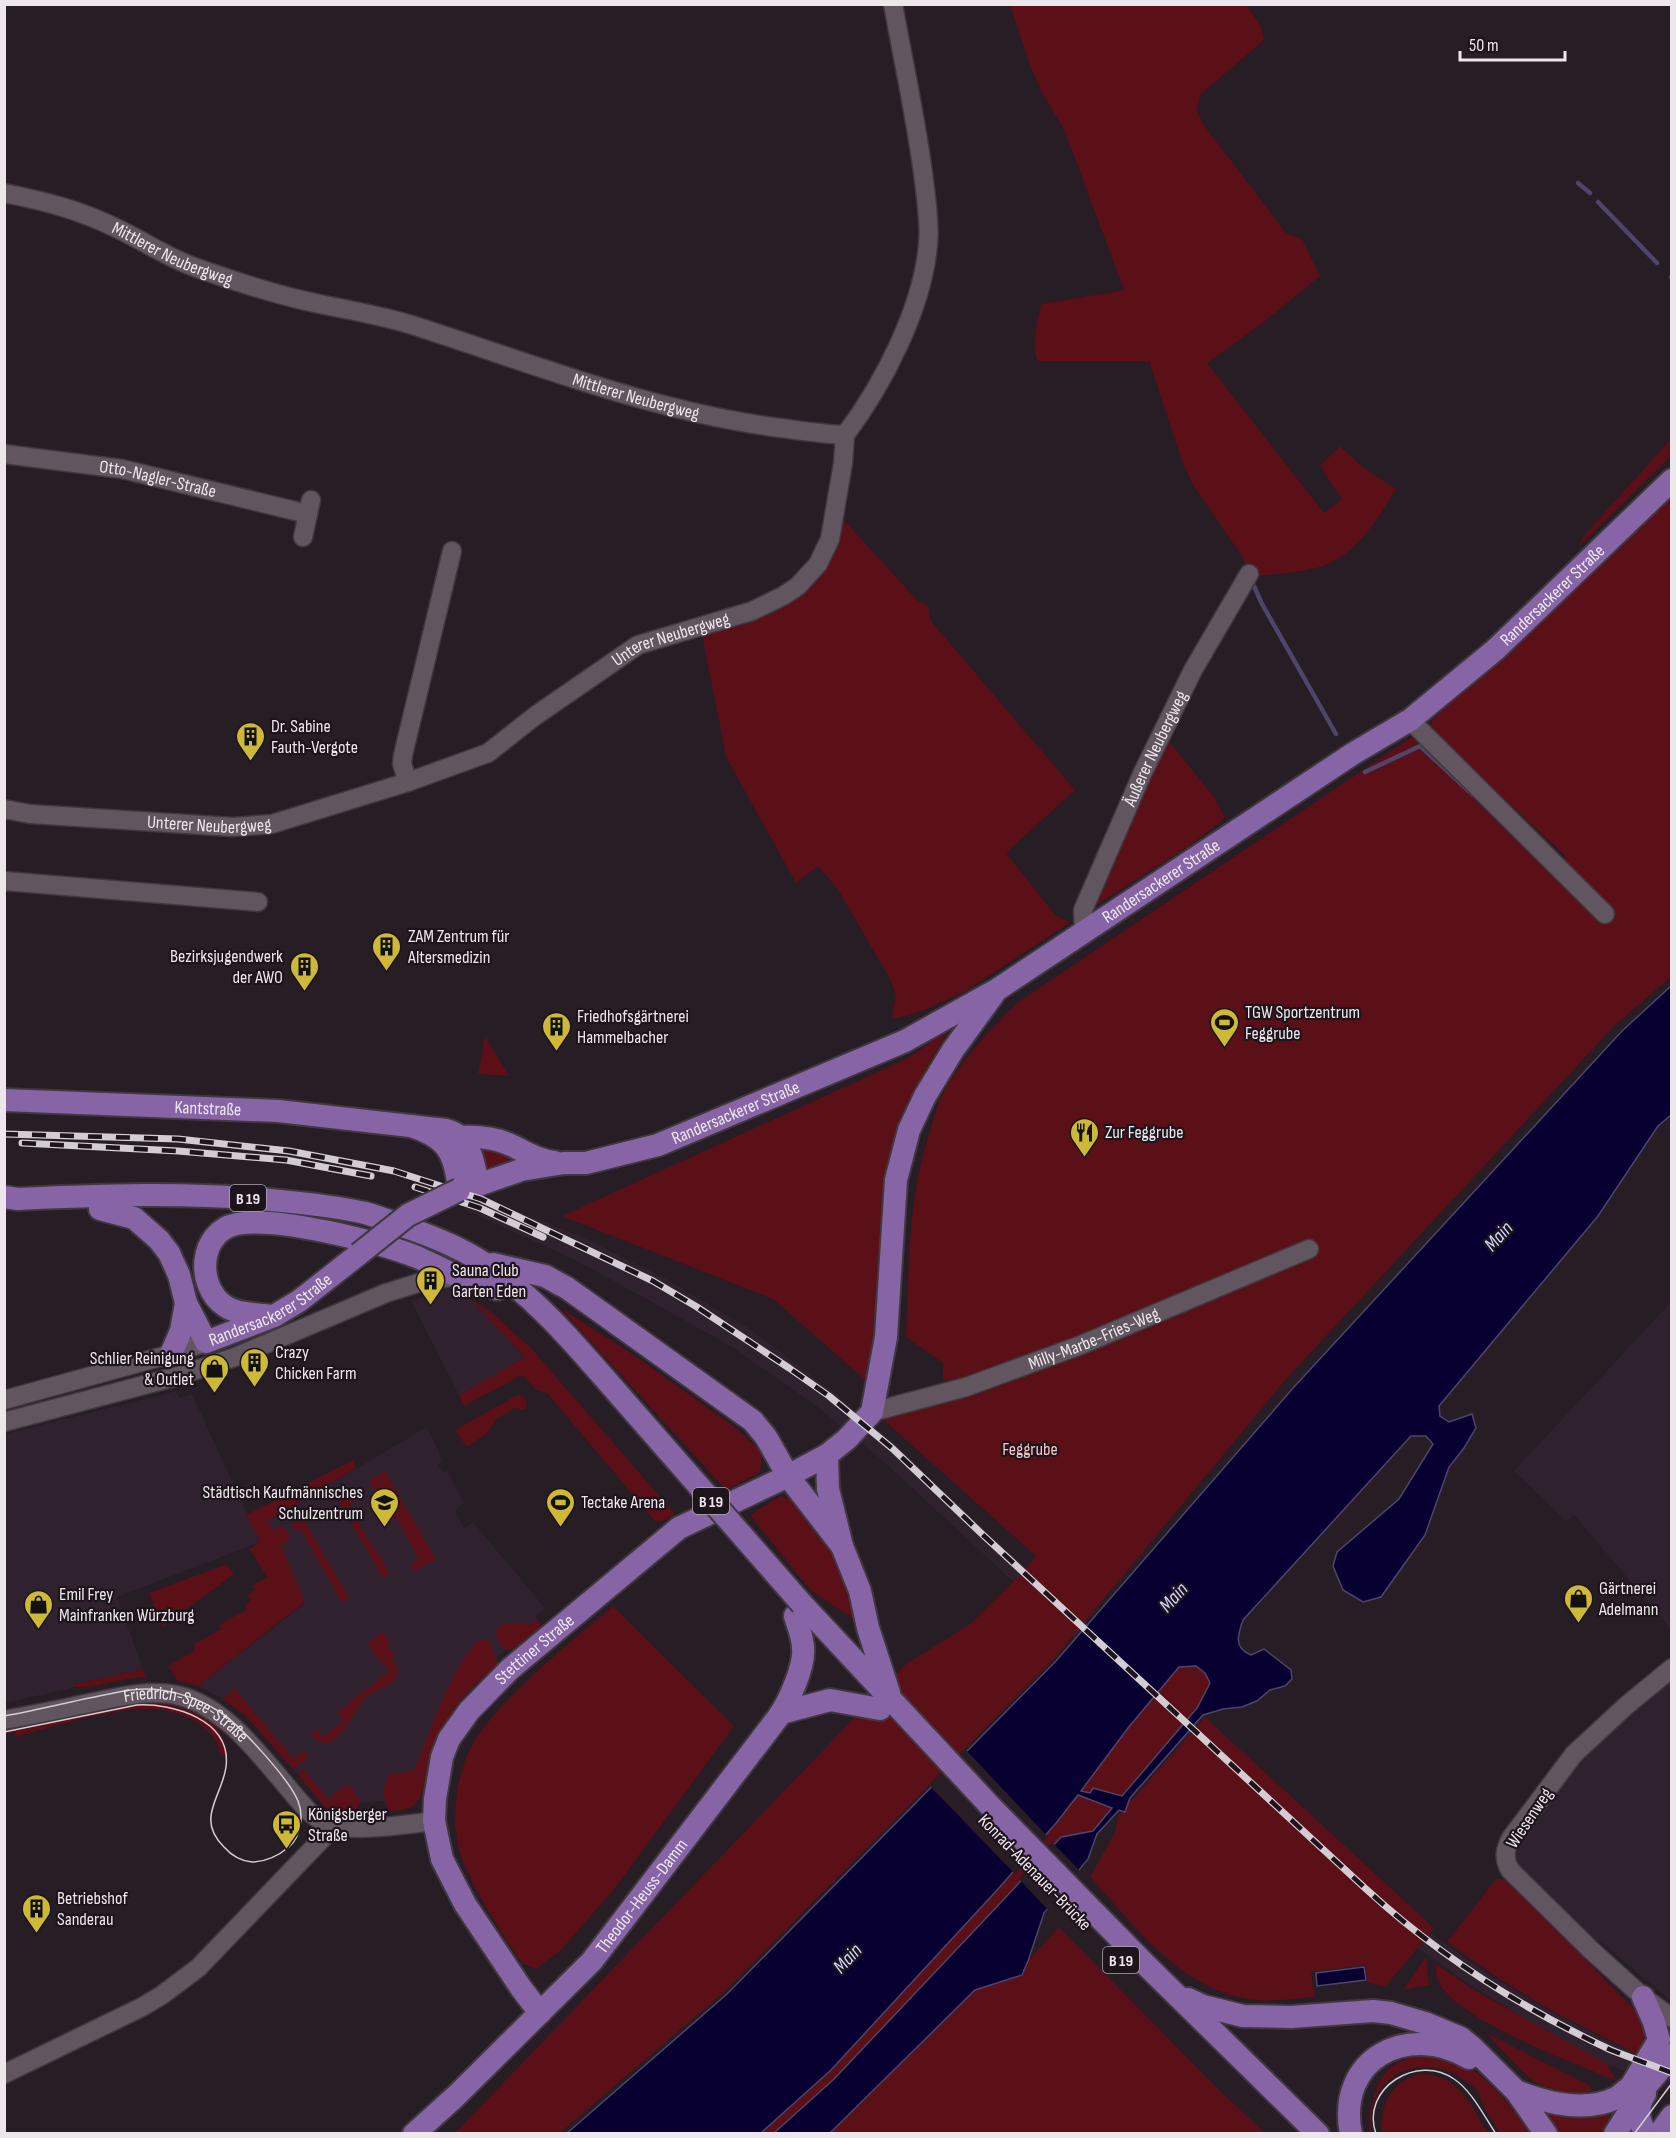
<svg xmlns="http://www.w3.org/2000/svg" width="1676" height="2138" font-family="'Sofia Sans Condensed',sans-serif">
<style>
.built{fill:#30212e}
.green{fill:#5b0f16}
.water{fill:#090032;stroke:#4d456a;stroke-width:1.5;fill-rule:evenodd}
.pier{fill:#261d25}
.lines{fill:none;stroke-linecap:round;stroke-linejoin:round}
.stream{stroke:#4d456a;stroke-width:4.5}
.minor-casing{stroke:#40383f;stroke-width:21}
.major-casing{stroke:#40383f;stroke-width:26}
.minor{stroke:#61565f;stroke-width:18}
.major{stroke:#8764a6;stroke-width:22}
.tram{stroke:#d3ccd2;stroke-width:1.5}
.rail-casing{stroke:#d3ccd2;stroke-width:7}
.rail{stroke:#1d141c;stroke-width:4.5;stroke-dasharray:14;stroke-linecap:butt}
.major-bridge-casing{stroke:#40383f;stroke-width:26;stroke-linecap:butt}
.major-bridge{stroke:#8764a6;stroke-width:22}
.labels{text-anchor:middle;stroke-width:4.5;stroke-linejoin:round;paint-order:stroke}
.shield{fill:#1d141c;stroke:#afa8ae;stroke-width:1.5}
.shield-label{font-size:16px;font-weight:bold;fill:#ede7ec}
.street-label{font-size:18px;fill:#ede7ec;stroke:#1d141c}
.poi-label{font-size:18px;fill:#ede7ec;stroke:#1d141c;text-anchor:start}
.park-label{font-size:18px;fill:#f7c4c1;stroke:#1d141c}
.water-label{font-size:20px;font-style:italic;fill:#ced4ff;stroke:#1d141c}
</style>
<rect width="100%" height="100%" fill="#261d25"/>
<g class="built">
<path d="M489,1200L580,1236L666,1279L750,1329L833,1392L896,1445L986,1531L1370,1884L1410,1918L1483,1971L1546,2009L1614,2044L1671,2066V2089L1607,2064L1537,2026L1473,1987L1399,1935L1357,1900L883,1461L819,1408L732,1347L643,1297L569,1257L463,1209Z"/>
<path d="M460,1288L525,1357L459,1395L411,1301L440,1290Z"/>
<path d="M1671,1302V1629L1574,1515L1566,1521L1514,1471Z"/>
<path d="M176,1391L179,1398L192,1394L260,1542L117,1597L143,1669L75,1684L76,1687L5,1703V1434Z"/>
<path d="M427,1427L440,1454L439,1455L442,1462L438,1464L443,1472L447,1470L464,1503L455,1511L464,1528L473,1522L545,1608L535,1616L542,1625L512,1650H506L497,1657L498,1664L469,1690L455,1707L436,1742L420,1798L415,1804L408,1809L389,1811L383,1801L361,1803L351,1815L336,1812L326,1808L247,1717L223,1699L198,1686L305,1603L268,1520Z"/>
<path d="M1671,1677V2001L1606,1946L1565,1920L1515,1867L1512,1843L1578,1757Z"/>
</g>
<g class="green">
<path d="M1010,5H1246L1261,26L1264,40L1200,95L1197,110L1203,124L1286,233L1302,239L1320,276L1261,324L1207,363L1324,513L1342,499L1320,466L1340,446L1364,468L1396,489C1376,521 1358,554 1320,567C1300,573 1276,573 1256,577L1249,574L1242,556L1193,485L1182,461L1149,361H1038C1030,344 1038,322 1041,304L1124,290L1064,129L1042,93L1031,68Z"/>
<path d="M1671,439V456L1578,547L1585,534Z"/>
<path d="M1671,494V977L1616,1024L1287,1378L1054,1659L724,1992L560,2133L454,2134L906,1664L970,1624L1022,1573L1036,1556L878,1415L985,1376L943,1381V1363L906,1337C909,1265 908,1193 932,1125C935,1115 937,1104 942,1095C961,1060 989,1031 1017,1003L1412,737L1574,897L1576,882L1564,855L1429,728L1433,719L1543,620Z"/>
<path d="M842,518L917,600L928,605L930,620L1075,790L1006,853L1056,916L1071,922L964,992L925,1010L893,1019V1010L896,996L891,981L839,891L818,866L796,883L726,757L702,635L783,596Z"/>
<path d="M1168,740L1214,797L1225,818L1192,844L1089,910Z"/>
<path d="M948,1031L918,1083L899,1127L870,1384L773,1299L562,1216L908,1058Z"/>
<path d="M485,1036L509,1076L478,1074Z"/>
<path d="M473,1142L525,1161L483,1176Z"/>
<path d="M469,1298L490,1311L531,1348L675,1514L662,1522L654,1520L548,1394L535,1389L522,1375L464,1406L459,1395L525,1357Z"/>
<path d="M560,1308L631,1353L736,1428L757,1448L761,1456V1469L757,1474L726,1490Z"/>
<path d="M517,1395L522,1396L527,1401L525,1410L514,1408L497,1419L486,1434L469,1446H466L455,1430Z"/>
<path d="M353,1460L356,1468L268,1520L274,1531L283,1525L290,1536L288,1538L289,1540L281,1545L305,1602L198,1686L178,1681L168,1666L195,1650L193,1645L221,1629L219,1625L247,1609L245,1605L251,1600L248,1594L255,1590L252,1586L267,1577L250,1550L260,1541L246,1515Z"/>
<path d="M385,1471L436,1559L414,1571L411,1565L418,1558L397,1518L392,1520L369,1480Z"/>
<path d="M356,1487L359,1494L350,1504L365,1535L383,1561L389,1574L383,1578L337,1499Z"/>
<path d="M780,1496L801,1503L819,1531L836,1560L854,1606L857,1621L810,1590L750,1515Z"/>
<path d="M303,1518L349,1598L342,1602L300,1529L294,1531L291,1525Z"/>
<path d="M227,1564L234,1574L162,1627L149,1593Z"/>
<path d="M613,1606L734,1726L615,1888L561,1950L536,1969L524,1964L517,1957C499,1927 471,1887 460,1853C449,1817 457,1762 481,1731C516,1685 568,1644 613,1606Z"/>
<path d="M538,1620L542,1625L512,1650H506L498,1642L496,1630L504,1623L526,1624Z"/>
<path d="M383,1632L386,1635L385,1637L386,1640L388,1639L390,1644L387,1646L390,1651H393L394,1655L392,1658L398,1670L395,1680C386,1688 375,1690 366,1697C352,1710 336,1764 311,1734L316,1729L323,1737L343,1721L337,1713L389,1671L367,1644Z"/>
<path d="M480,1640H487L492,1646L498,1664C477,1683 456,1701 443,1726C437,1738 432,1752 428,1765C424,1777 425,1795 415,1804C409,1811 398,1810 389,1811C382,1798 382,1786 390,1774L406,1772L415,1769C426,1740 456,1655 480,1640Z"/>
<path d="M1196,1666L1206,1673L1210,1683L1197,1708L1093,1831L1061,1837L1006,1897L834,2079L774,2133L761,2134L831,2070L998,1889L1057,1822L1128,1728L1179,1667Z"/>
<path d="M143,1669L146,1677C124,1677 95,1689 76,1687L75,1684Z"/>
<path d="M234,1688L293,1758L304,1751L308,1753L307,1758L293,1769L247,1717L223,1699Z"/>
<path d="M153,1701L191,1710L219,1726L217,1728L224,1740L228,1755L221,1756C215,1720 171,1707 139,1709C98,1713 56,1725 16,1737L15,1732L5,1734L4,1729C53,1718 103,1705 153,1701Z"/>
<path d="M1205,1717L1434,1928L1386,1986L1368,1983L1365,1965L1311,1972L1315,1997C1296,1998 1274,2002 1255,2000C1182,1992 1136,1927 1090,1877L1115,1832L1118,1816Z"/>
<path d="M303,1769L328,1799C335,1794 342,1785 351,1785L356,1796L360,1799V1803L357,1808H355L351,1815L336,1812L326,1808L297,1774Z"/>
<path d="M1496,1879H1504L1509,1882L1645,2020C1647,2034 1644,2042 1637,2054L1550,2010L1498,1978L1447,1942Z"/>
<path d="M1059,1927L1216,2087L1265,2133L830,2134L975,1990L1022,1975L1028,1961Z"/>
<path d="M1426,1957L1429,1985L1403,1990Z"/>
<path d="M1436,1964L1476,1991L1607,2064L1617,2081C1579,2065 1449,2018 1437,1978C1436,1975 1436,1968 1436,1964Z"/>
<path d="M1486,2033L1589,2085L1592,2090L1589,2093C1571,2095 1549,2091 1534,2081C1521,2073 1498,2045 1486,2033Z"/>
<path d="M1425,2054C1435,2056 1448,2057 1457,2061C1488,2074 1511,2108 1531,2133H1500C1495,2124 1488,2115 1483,2105C1481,2100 1479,2092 1475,2088C1472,2085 1467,2083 1464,2080C1419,2048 1364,2077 1372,2133H1370C1368,2120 1370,2109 1374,2096C1383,2066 1396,2061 1425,2054Z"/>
<path d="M1420,2074C1461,2075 1469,2103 1488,2133H1381C1382,2102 1389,2083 1420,2074Z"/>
<path d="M1608,2111L1610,2117L1600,2133H1551L1544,2112L1581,2118L1598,2112Z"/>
</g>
<g class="water">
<path d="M1671,986V1115L1658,1126L1598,1216L1439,1406L1440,1416L1449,1422L1472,1414L1476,1428L1464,1448L1449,1467L1425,1535L1381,1597L1363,1602L1343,1590L1333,1566L1337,1552L1399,1499L1433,1444L1426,1436H1411L1243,1620C1238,1634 1233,1648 1251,1655L1264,1649L1291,1670L1292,1679L1285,1686L1270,1690L1257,1701L1242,1707L1223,1709L1203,1715L1130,1798L1125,1812L1119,1810L1097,1834L1088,1859L1044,1913L1028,1961L1022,1975L975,1990L830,2133H774L834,2079L1006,1897L1061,1837L1093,1831L1112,1808L1078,1795L1057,1822L998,1889L831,2070L761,2133L566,2134L727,1994L1056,1661L1294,1387L1622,1031ZM1196,1666L1205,1673L1210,1683L1197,1708L1122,1796L1093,1788L1090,1793L1081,1791L1128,1728L1179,1667Z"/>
<path d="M1364,1967L1366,1980L1317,1986L1316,1973Z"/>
</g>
<g class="pier">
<path d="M965,1749L1048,1837L1015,1874L929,1785Z"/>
<path d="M1052,1842L1081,1872L1049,1911L1019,1879Z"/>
</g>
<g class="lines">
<g class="stream">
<path d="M1578,183L1590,193"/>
<path d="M1598,202L1657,263"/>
<path d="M1671,277L1672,278"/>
<path d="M1254,586L1262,604L1336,734"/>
<path d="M1365,772L1420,746L1472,794"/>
</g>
<defs>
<g id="minor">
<path id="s1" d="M4,193C44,201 80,210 116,228C144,241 168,258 197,268C231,280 271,293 306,301C341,309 377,314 412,325C531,363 648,410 773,427C797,430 821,434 845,435"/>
<path d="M845,435C883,385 923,307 928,244C930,226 927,207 925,189C918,127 904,66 893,4"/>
<path id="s2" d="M4,454L122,469L308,514"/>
<path d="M303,537L311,500"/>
<path d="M1410,720L1605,914"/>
<path d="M408,782L402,764L403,755L452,551"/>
<path id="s3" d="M4,809L30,814L233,827L272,824L408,782L488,753L535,716L638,645L752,611L783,596L798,586L818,564L830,539L843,463L845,435"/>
<path d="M4,881L258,902"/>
<path id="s4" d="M1084,931L1083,910L1143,772L1193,670L1249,574"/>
<path d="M4,1400L171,1354L206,1342"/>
<path id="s5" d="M872,1412L966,1387L1081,1345L1309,1249"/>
<path d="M4,1422L178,1376L235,1357L386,1293L431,1279L446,1278"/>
<path d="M1672,1668L1627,1705L1574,1754L1511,1838C1505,1849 1503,1858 1510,1870L1591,1950L1643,1997L1672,2018"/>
<path id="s6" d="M4,1720C31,1715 58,1710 85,1704C115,1698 149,1688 180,1696C225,1707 260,1755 289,1789C301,1803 312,1819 330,1824C355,1833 407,1824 434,1821"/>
<path d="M4,2074L142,2007L162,1995L198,1968L322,1839L331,1825"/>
</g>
<g id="major">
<path id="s7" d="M4,1100L278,1111L446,1130C471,1136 474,1164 478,1185"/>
<path id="s8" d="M411,1126C448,1138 455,1153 459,1190L478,1185L521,1170L564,1163H586L658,1145L905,1041L998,989L1354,753L1410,720L1495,650L1672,480"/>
<path d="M461,1137C479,1136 497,1138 513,1146C527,1153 538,1160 554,1162"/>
<path d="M4,1197L18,1199C102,1195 186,1192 271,1200C302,1203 335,1206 365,1213C380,1217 394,1223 408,1228C434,1237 459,1247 482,1262C537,1297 578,1348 621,1397"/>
<path id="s9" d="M100,1209L134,1218L159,1240L169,1253L179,1275L186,1303L206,1342L274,1316L299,1301L359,1254"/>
<path d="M493,1264L545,1276L567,1288L753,1421L766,1437L788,1476L842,1546"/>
<path d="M274,1316C259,1314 238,1315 225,1306C195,1286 199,1231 237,1224C278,1216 378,1242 417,1257C431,1263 444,1271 458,1276C464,1278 470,1278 476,1280C483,1283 490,1286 497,1289"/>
<path d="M171,1354L181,1331L186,1303"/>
<path d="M827,1455L828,1489L842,1546L860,1591L868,1628L889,1693"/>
<path d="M802,1604L993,1809L1146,1965L1318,2134"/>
<path d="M781,1713L830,1700L880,1709"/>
<path d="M1188,1999L1203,2006L1243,2016L1291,2017L1373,2011L1391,2013L1425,2023L1461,2038L1473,2048L1516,2091L1546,2134"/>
<path id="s10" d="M540,2013L521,1988L465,1904L442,1859L434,1821L435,1799L442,1757L449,1739L469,1711L510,1669L679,1528L788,1476L827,1455L847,1439L872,1412L886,1337L896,1180L909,1130L925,1096L953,1050L993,995"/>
<path d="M1630,2088L1659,2040L1654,2022L1643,1997"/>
<path d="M1516,2091C1546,2103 1585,2113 1616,2098C1621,2095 1625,2090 1631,2087C1639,2082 1648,2079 1656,2074"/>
<path d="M1645,2094C1637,2106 1637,2122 1647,2134"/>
<path id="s11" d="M414,2134L456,2096L592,1961L779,1716C789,1701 805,1666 803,1648C803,1638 798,1626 795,1616"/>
<path d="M1351,2134C1336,2058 1408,2022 1469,2058"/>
<path d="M1615,2134L1642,2091L1672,2055"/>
<path d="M1659,2134L1672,2116"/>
</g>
</defs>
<use href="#minor" class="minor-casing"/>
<use href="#major" class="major-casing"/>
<use href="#minor" class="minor"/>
<use href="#major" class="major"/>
<g class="tram">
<path d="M4,1716C33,1711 61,1704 89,1698C112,1694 137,1686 161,1690C182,1693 203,1701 220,1712C240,1725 289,1779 298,1801C304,1816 301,1836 289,1847C278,1856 266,1862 252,1862C241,1861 231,1855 224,1847C195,1818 222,1797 226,1767C232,1720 173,1703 137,1705L4,1732"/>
<path d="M1376,2134C1360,2088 1418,2053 1454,2079C1472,2091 1484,2116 1496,2134"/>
<path d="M1634,2134L1672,2083"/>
</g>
<defs>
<g id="rail">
<path d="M4,1134L178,1139L289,1151L394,1171L481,1199L653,1281L697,1307L789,1368L829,1396L893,1449L983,1535L1366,1889C1438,1955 1523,2009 1611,2050C1631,2058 1652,2065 1672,2073"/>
<path d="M22,1143L178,1151L286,1160L371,1176"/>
<path d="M415,1187L480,1208L543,1237"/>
</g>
</defs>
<use href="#rail" class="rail-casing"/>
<use href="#rail" class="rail"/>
<defs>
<g id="major-bridge">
<path d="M359,1254L408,1215L459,1190"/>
<path d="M621,1397L802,1604"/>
</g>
</defs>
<use href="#major-bridge" class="major-bridge-casing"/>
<use href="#major-bridge" class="major-bridge"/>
</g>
<defs>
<symbol id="building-pin" viewBox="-11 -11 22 30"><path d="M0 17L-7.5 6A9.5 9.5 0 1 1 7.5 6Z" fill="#ceb837" stroke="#1d141c"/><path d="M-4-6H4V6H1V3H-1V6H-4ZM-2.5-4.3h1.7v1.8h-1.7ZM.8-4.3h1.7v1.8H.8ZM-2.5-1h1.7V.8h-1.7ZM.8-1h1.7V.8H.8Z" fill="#111"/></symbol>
<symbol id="stadium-pin" viewBox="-11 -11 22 30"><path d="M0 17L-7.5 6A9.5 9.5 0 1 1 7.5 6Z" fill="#ceb837" stroke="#1d141c"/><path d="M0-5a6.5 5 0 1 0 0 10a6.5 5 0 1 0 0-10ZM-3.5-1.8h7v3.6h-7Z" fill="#111"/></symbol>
<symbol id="restaurant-pin" viewBox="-11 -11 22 30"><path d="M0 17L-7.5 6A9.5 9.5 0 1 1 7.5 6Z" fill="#ceb837" stroke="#1d141c"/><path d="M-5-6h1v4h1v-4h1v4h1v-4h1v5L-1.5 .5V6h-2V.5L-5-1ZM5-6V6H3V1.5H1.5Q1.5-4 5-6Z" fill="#111"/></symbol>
<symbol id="shop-pin" viewBox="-11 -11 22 30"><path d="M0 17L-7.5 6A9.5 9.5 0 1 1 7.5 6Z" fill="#ceb837" stroke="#1d141c"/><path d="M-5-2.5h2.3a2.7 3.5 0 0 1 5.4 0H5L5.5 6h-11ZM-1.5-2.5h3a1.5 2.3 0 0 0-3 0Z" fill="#111"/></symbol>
<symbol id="school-pin" viewBox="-11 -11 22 30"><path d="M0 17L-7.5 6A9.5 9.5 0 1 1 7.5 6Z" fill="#ceb837" stroke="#1d141c"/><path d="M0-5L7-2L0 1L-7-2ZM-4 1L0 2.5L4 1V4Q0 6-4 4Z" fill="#111"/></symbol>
<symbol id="bus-pin" viewBox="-11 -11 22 30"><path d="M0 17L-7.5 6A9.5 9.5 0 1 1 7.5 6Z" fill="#ceb837" stroke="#1d141c"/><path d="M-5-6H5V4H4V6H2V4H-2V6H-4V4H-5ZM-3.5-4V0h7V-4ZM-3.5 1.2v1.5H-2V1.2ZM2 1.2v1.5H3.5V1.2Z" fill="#111"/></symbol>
</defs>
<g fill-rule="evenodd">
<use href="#building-pin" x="234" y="720" width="33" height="45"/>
<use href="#building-pin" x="370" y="930" width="33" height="45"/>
<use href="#building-pin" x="288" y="950" width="33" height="45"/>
<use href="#stadium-pin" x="1208" y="1006" width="33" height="45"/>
<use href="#building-pin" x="540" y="1010" width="33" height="45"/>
<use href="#restaurant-pin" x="1068" y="1116" width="33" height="45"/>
<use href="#building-pin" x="414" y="1264" width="33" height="45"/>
<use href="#building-pin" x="238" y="1346" width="33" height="45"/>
<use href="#shop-pin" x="198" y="1352" width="33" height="45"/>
<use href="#school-pin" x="368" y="1486" width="33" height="45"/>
<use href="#stadium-pin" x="544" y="1486" width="33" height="45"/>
<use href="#shop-pin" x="1562" y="1582" width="33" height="45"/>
<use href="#shop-pin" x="22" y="1588" width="33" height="45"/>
<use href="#bus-pin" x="270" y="1808" width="33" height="45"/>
<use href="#building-pin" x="20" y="1892" width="33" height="45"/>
</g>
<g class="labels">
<g class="shield">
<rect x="230" y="1185" width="36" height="26" rx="4.5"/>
<rect x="693" y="1488" width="36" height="26" rx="4.5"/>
<rect x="1103" y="1947" width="36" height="26" rx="4.5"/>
</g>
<g class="shield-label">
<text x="248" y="1204">B 19</text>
<text x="711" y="1507">B 19</text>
<text x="1121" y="1966">B 19</text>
</g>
<g class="street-label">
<text dy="6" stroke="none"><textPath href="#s1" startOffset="180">Mittlerer Neubergweg</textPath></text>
<text dy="6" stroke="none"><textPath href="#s1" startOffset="666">Mittlerer Neubergweg</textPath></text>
<text dy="6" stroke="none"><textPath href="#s2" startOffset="156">Otto-Nagler-Straße</textPath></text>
<text dy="6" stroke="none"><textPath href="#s8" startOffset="1348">Randersackerer Straße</textPath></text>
<text dy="6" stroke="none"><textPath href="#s3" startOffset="714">Unterer Neubergweg</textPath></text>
<text dy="6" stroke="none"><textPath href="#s4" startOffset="198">Äußerer Neubergweg</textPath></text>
<text dy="6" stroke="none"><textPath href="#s3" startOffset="206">Unterer Neubergweg</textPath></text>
<text dy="6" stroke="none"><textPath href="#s8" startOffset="862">Randersackerer Straße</textPath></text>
<text dy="6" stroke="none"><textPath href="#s7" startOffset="204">Kantstraße</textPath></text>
<text dy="6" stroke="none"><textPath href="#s8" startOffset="376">Randersackerer Straße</textPath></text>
<text dy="6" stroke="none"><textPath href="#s9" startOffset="254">Randersackerer Straße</textPath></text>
<text dy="6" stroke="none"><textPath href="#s5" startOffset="234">Milly-Marbe-Fries-Weg</textPath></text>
<text dy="6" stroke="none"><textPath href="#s10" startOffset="430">Stettiner Straße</textPath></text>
<text dy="6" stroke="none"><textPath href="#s6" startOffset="190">Friedrich-Spee-Straße</textPath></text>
<text transform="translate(1529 1818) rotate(-56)" y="6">Wiesenweg</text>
<text transform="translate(1035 1872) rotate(46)" y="6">Konrad-Adenauer-Brücke</text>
<text dy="6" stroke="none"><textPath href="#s11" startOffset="330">Theodor-Heuss-Damm</textPath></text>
</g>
<g class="poi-label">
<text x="271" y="732">Dr. Sabine<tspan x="271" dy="21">Fauth-Vergote</tspan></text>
<text x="408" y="942">ZAM Zentrum für<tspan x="408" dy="21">Altersmedizin</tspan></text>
<text x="283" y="962" text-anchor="end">Bezirksjugendwerk<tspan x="283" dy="21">der AWO</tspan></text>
<text x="1245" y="1018">TGW Sportzentrum<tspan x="1245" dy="21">Feggrube</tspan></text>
<text x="577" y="1022">Friedhofsgärtnerei<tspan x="577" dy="21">Hammelbacher</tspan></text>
<text x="1105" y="1138">Zur Feggrube</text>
<text x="452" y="1276">Sauna Club<tspan x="452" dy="21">Garten Eden</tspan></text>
<text x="275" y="1358">Crazy<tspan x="275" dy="21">Chicken Farm</tspan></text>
<text x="194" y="1364" text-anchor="end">Schlier Reinigung<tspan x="194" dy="21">&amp; Outlet</tspan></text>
<text x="363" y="1498" text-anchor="end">Städtisch Kaufmännisches<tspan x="363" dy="21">Schulzentrum</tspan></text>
<text x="581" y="1508">Tectake Arena</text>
<text x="1599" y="1594">Gärtnerei<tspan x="1599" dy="21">Adelmann</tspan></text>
<text x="59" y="1600">Emil Frey<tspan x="59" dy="21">Mainfranken Würzburg</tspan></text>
<text x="308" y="1820">Königsberger<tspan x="308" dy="21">Straße</tspan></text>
<text x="57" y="1904">Betriebshof<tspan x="57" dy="21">Sanderau</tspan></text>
</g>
<g class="park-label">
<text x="1030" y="1455">Feggrube</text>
</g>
<g class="water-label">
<text transform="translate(1498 1236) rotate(-48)" y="7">Main</text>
<text transform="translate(1173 1597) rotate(-48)" y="7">Main</text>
<text transform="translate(847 1958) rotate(-47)" y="7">Main</text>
</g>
</g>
<rect width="1676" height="2138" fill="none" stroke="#ede7ec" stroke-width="12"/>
<path d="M1460 51v9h105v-9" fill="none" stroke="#ede7ec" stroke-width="3"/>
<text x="1469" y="51" font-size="18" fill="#ede7ec" stroke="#1d141c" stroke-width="4.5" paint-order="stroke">50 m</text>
</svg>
